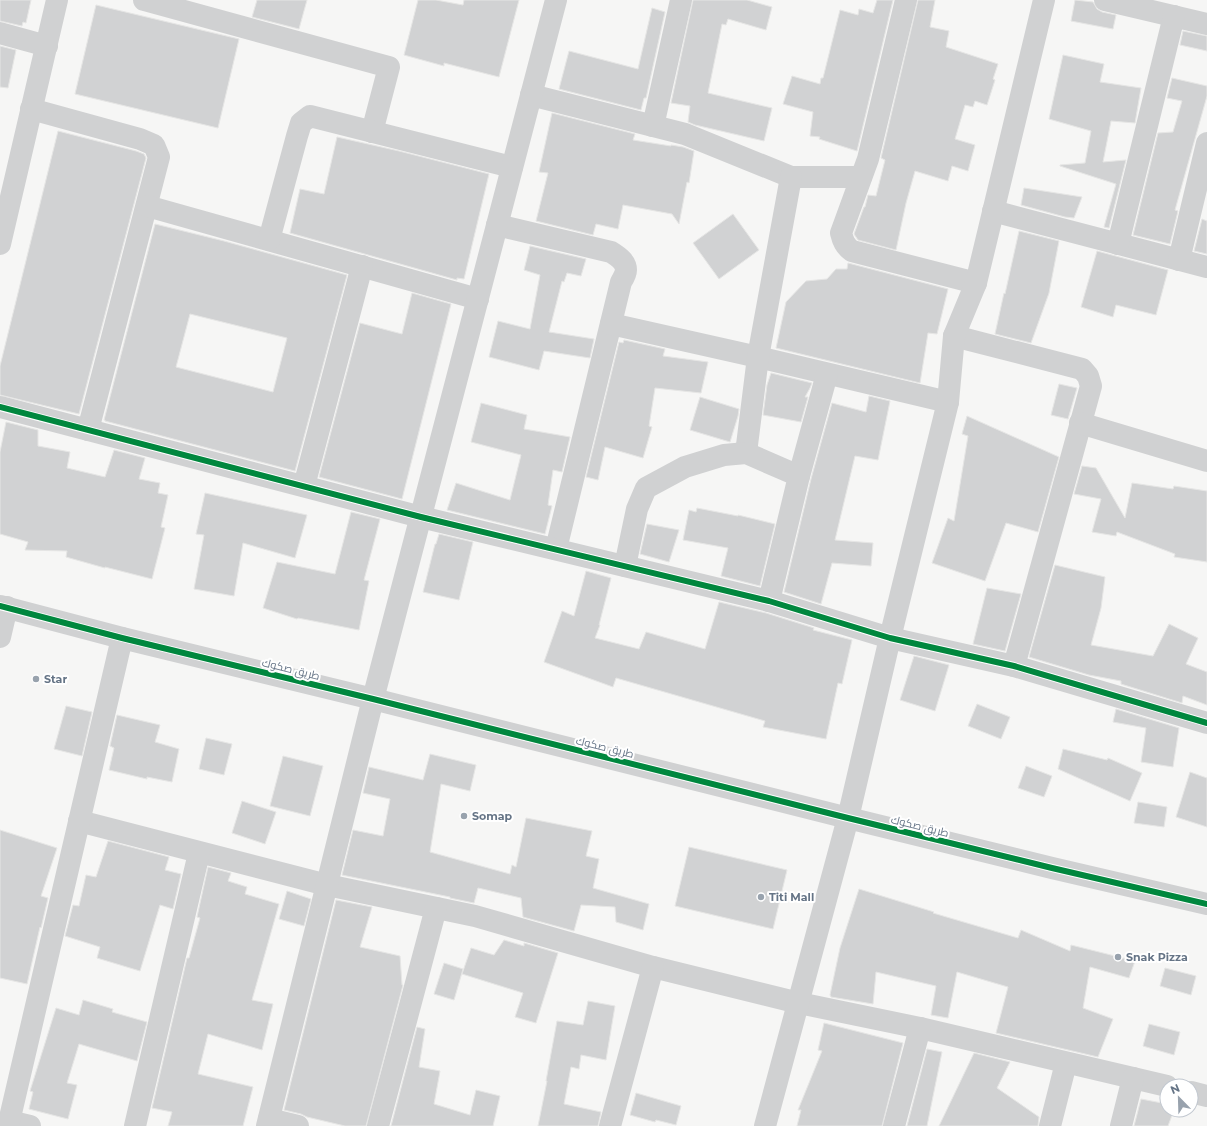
<svg xmlns="http://www.w3.org/2000/svg" width="1207" height="1126" font-family="Montserrat,Cairo,sans-serif">
<style>
.building{fill:#d1d2d3;stroke:#e6e6e5;fill-rule:evenodd}
.lines{fill:none;stroke-linecap:round;stroke-linejoin:round}
.minor{stroke:#d0d1d2;stroke-width:22}
.cycleway-casing{stroke:#fff;stroke-width:8}
.cycleway{stroke:#00873e;stroke-width:6}
.poi-dot{fill:#98a2ad;stroke:#fff;stroke-width:1.5}
.labels{text-anchor:middle;stroke-width:4;stroke-linejoin:round;paint-order:stroke}
.street-label{font-size:11px;fill:#657486;stroke:#fff}
.poi-label{font-size:11px;font-weight:bold;fill:#657486;stroke:#fff;text-anchor:start}
</style>
<rect width="100%" height="100%" fill="#f6f6f5"/>
<g class="building">
<path d="M0,0H31L26,23L23,22L22,26L0,21Z"/>
<path d="M257,0H307L299,29L252,17Z"/>
<path d="M418,0H436L463,5L464,0H519L499,77L444,63V66L404,55Z"/>
<path d="M693,0H747L772,7L766,30L728,19L726,25L722,24L708,93L772,108L764,141L695,125L688,122L690,106L671,103Z"/>
<path d="M877,0H893L857,151L819,139L820,137L810,136L813,112L783,104L792,76L820,84L821,78H823L840,10L858,15L859,9L873,13Z"/>
<path d="M918,0H935L930,27L949,31L946,47L998,64L993,79L995,80L987,105L975,101L973,107L965,105L955,139L975,145L968,171L952,166L948,181L915,171L906,203L896,250L858,240L854,234L864,207H865L868,195L876,196L885,160L881,158Z"/>
<path d="M1075,0L1093,2L1097,9L1102,12L1116,15L1113,29L1071,21Z"/>
<path d="M96,5L239,39L218,128L75,94Z"/>
<path d="M652,8L665,12L646,98H644L641,110L559,89L569,51L638,69Z"/>
<path d="M1183,31L1207,36V51L1180,45Z"/>
<path d="M0,46L16,50L8,88L0,87Z"/>
<path d="M1063,55L1104,64L1100,82L1141,88L1135,123L1111,121L1103,162L1126,160L1109,228L1104,227L1116,184L1060,166V165L1085,163L1091,131L1049,119Z"/>
<path d="M1172,78L1207,86V96L1175,210L1178,211L1170,244L1133,235L1158,133L1173,132L1182,101L1167,98Z"/>
<path d="M552,113L635,134L633,140L671,146V145L683,147L694,151L689,183L687,182L679,224L672,214L623,205L618,229L596,224L593,235L536,221L548,173L539,172Z"/>
<path d="M58,131L136,151L144,154L146,158L79,414L0,395V366Z"/>
<path d="M337,137L399,151L489,174L464,279L457,278V280L290,233L300,189L324,194Z"/>
<path d="M1024,188L1082,197L1074,218L1065,217L1021,205Z"/>
<path d="M733,214L759,250L719,279L693,243Z"/>
<path d="M1202,219L1207,221V254L1194,251Z"/>
<path d="M155,224L224,241L347,275L295,471L105,421V420H104ZM190,314L287,338L273,392L176,367Z"/>
<path d="M1019,231L1059,241L1049,293L1031,343L995,334L1004,293L1005,294Z"/>
<path d="M530,246L586,259L581,276L567,273L564,282L562,281L549,332L594,339L590,358L544,351L539,370L489,357L498,321L530,329L540,275L524,270Z"/>
<path d="M1097,251L1168,270L1156,315L1116,305L1113,317L1081,307Z"/>
<path d="M848,263L948,289L937,334L928,333L920,383L776,348L786,302L806,281L827,279L836,269H847Z"/>
<path d="M412,293L451,304L402,499L319,477L360,323L402,334Z"/>
<path d="M624,340L665,349L663,356L708,362L701,393L655,388L649,426L652,427L643,458L605,447L598,480L586,477L619,342L623,343Z"/>
<path d="M771,373L812,383L810,388L805,397H808L801,422L763,415L767,385Z"/>
<path d="M1059,384L1077,388L1068,419L1051,415Z"/>
<path d="M869,396L890,401L878,460L855,456L835,540L873,543L871,566L832,563L821,604L784,592L811,479L832,403L866,412Z"/>
<path d="M700,397L739,409L738,416L730,442L690,430Z"/>
<path d="M481,403L527,415L524,429L570,437L562,472L553,470L548,505L552,506L545,534L447,510L456,483L510,500L521,455L471,442Z"/>
<path d="M967,416L1059,457L1038,532L1006,523L985,581L932,563L948,518L954,521L968,436L962,434Z"/>
<path d="M6,422L38,430V446L70,452L67,468L105,477L114,450L145,458L139,479L160,483L158,493L168,495L161,527L165,528L152,579L105,567V568L66,557L67,551L25,550L28,542L0,534V452Z"/>
<path d="M1082,466L1096,468L1125,518L1132,483L1173,489L1174,486L1207,491V562L1174,557L1175,554L1117,532L1116,536L1092,532L1101,499L1074,494Z"/>
<path d="M205,493L307,515L295,558L243,543L234,596L194,589L204,535L196,534Z"/>
<path d="M697,508L738,516V515L775,524L760,586L721,576L728,548L683,540L689,510L696,512Z"/>
<path d="M351,512L380,519L364,580L369,581L359,630L298,618L297,619L263,608L277,562L335,574Z"/>
<path d="M647,524L679,530L669,562L640,554Z"/>
<path d="M439,534L473,542L459,600L423,592L435,544H436Z"/>
<path d="M1055,565L1105,577L1101,608L1091,645L1153,656L1169,624L1198,638L1186,664L1207,672V705L1183,696L1182,703L1121,684V681L1089,675L1029,657Z"/>
<path d="M586,571L611,578L599,625H600L595,638L639,649L646,632L705,649L719,602L766,613L814,628L813,630L852,640L842,684L838,683L826,739L763,727L765,721L616,678L613,687L544,662L562,611L574,616Z"/>
<path d="M987,588L1021,594L1005,651L973,644Z"/>
<path d="M914,656L949,665L935,711L900,700Z"/>
<path d="M977,704L1010,717L1001,739L968,726Z"/>
<path d="M66,706L92,712L82,756L54,749Z"/>
<path d="M1116,709L1179,728L1173,767L1141,762L1146,728L1113,722Z"/>
<path d="M117,715L160,725L155,742L179,749L172,782L147,777V779L109,770L114,748L110,746Z"/>
<path d="M206,738L232,744L224,775L199,769Z"/>
<path d="M1063,749L1107,760L1108,758L1142,773L1130,801L1058,769Z"/>
<path d="M430,754L476,765L470,791L441,784L430,852L510,874L512,865L516,867L526,818L592,831L586,856L599,859L593,888L649,904L643,930L616,922L615,907L581,905L574,931L523,917L521,898L478,888L474,903L450,898V897L342,875L353,830L383,836L390,799L363,793L369,767L423,780Z"/>
<path d="M283,756L323,766L310,816L270,806Z"/>
<path d="M1026,766L1052,776L1044,797L1018,788Z"/>
<path d="M1190,772L1207,778V827L1176,817Z"/>
<path d="M242,801L276,812L265,844L232,833Z"/>
<path d="M1138,802L1167,807L1164,827L1134,823Z"/>
<path d="M0,830L57,848L41,896L48,898L41,928L40,927L27,984L0,978Z"/>
<path d="M108,841L169,857L165,870L181,874L173,909L160,905L140,971L97,958L100,947L65,936L73,905L79,906L86,875L96,877Z"/>
<path d="M689,847L787,870L773,929L675,906Z"/>
<path d="M208,867L231,873L228,881L247,887L245,894L279,904L252,1000L273,1004L262,1050L208,1034L198,1074L253,1087L243,1126H168L172,1112L152,1108L187,958H189L200,918L197,917Z"/>
<path d="M859,889L934,912L933,913L1018,938L1021,930L1070,951L1071,945L1135,961L1129,978L1090,967L1083,1008L1113,1019L1098,1057L996,1033L1008,987L957,972L948,1018L931,1015L936,986L876,972L873,1004L831,997L830,995L840,948Z"/>
<path d="M287,891L311,899L304,926L279,919Z"/>
<path d="M336,900L372,907L360,947L400,956L402,985H403L366,1126H345L307,1117L301,1114L284,1110Z"/>
<path d="M504,940L524,946V943L558,953L536,1023L515,1017L523,993L462,974L471,948L494,955Z"/>
<path d="M444,963L463,969L454,1000L434,994Z"/>
<path d="M1165,968L1196,976L1191,995L1160,986Z"/>
<path d="M83,1000L113,1009L112,1012L147,1022L137,1061L79,1044L67,1083L77,1085L68,1119L29,1109L33,1092L30,1091L56,1008L79,1015Z"/>
<path d="M588,1001L615,1006L606,1060L581,1055L579,1069L571,1067L564,1104L601,1112L598,1126H538L547,1081H546L557,1021L583,1025Z"/>
<path d="M824,1023L903,1043L882,1126H797L801,1110H798L822,1051L818,1050Z"/>
<path d="M1149,1024L1180,1032L1174,1055L1143,1046Z"/>
<path d="M417,1027L425,1029L419,1067L440,1071L434,1104L470,1115L476,1090L500,1096L493,1126H391Z"/>
<path d="M927,1049L942,1052L927,1126H907Z"/>
<path d="M974,1053L1010,1062L997,1088L1039,1117L1038,1126H939Z"/>
<path d="M636,1093L681,1106L676,1125L656,1120L655,1122L630,1115Z"/>
<path d="M1141,1099L1167,1104V1110H1174L1168,1126H1134Z"/>
</g>
<g class="lines">
<g class="minor">
<path d="M144,0L389,67L372,132"/>
<path d="M906,0L868,159L841,233C843,241 845,246 852,251L976,283"/>
<path d="M1105,0L1207,24"/>
<path d="M0,33L47,46"/>
<path d="M531,95L685,134L791,177H861"/>
<path d="M31,109L140,139L154,145L159,157L88,430"/>
<path d="M653,126L681,0"/>
<path d="M147,206L478,299"/>
<path d="M993,211L1207,267"/>
<path d="M497,225L611,252C617,256 626,261 626,270C626,273 623,279 621,282L556,549"/>
<path d="M269,240L297,136L301,123L310,116L512,167"/>
<path d="M0,244L57,0"/>
<path d="M1118,244L1174,16"/>
<path d="M1179,260L1207,143"/>
<path d="M611,324L758,357L948,402"/>
<path d="M954,336L1082,369L1088,376L1091,386L1014,666"/>
<path d="M0,407L421,517L769,601L890,638L1014,666L1207,723"/>
<path d="M1080,423L1207,461"/>
<path d="M746,453L758,357L791,177"/>
<path d="M304,486L362,266"/>
<path d="M625,566L637,509L646,488L685,467L724,455L746,453L799,476"/>
<path d="M769,601L799,476L827,374"/>
<path d="M0,606L122,638L373,699L848,818L1052,868L1207,904"/>
<path d="M0,637L7,607"/>
<path d="M79,821L327,885L475,916L653,967L799,1003L920,1028L1167,1086"/>
<path d="M1191,1092L1207,1096"/>
<path d="M269,1119L298,1126"/>
<path d="M9,1121L30,1126"/>
<path d="M8,1126L122,638"/>
<path d="M135,1126L199,853"/>
<path d="M267,1126L373,699L556,0"/>
<path d="M378,1126L436,908"/>
<path d="M610,1126L653,967"/>
<path d="M765,1126L848,818L890,638L948,402L954,336L976,283L1044,0"/>
<path d="M894,1126L920,1028"/>
<path d="M1050,1126L1066,1063"/>
<path d="M1121,1126L1133,1078"/>
</g>
<defs>
<g id="cycleway">
<path d="M0,407L421,517L769,601L890,638L1014,666L1207,723"/>
<path d="M0,606L122,638L373,699L848,818L1052,868L1207,904"/>
</g>
</defs>
<use href="#cycleway" class="cycleway-casing"/>
<use href="#cycleway" class="cycleway"/>
</g>
<g class="poi-dot">
<circle cx="36" cy="679" r="4"/>
<circle cx="464" cy="816" r="4"/>
<circle cx="761" cy="897" r="4"/>
<circle cx="1118" cy="957" r="4"/>
</g>
<g class="labels">
<g class="street-label">
<text transform="translate(291 669) rotate(14)" y="4">طريق صكوك</text>
<text transform="translate(605 747) rotate(14)" y="4">طريق صكوك</text>
<text transform="translate(920 826) rotate(14)" y="4">طريق صكوك</text>
</g>
<g class="poi-label">
<text x="44" y="683">Star</text>
<text x="472" y="820">Somap</text>
<text x="769" y="901">Titi Mall</text>
<text x="1126" y="961">Snak Pizza</text>
</g>
</g>
<g transform="translate(1179 1098) rotate(337)"><circle r="19" fill="#ffffff" stroke="#c1c7cf"/>
<path d="M0-3L7 15L0 10L-7 15Z" fill="#98a2ad"/>
<text y="-6" font-size="11" font-weight="bold" text-anchor="middle" fill="#657486">N</text>
</g>
</svg>
